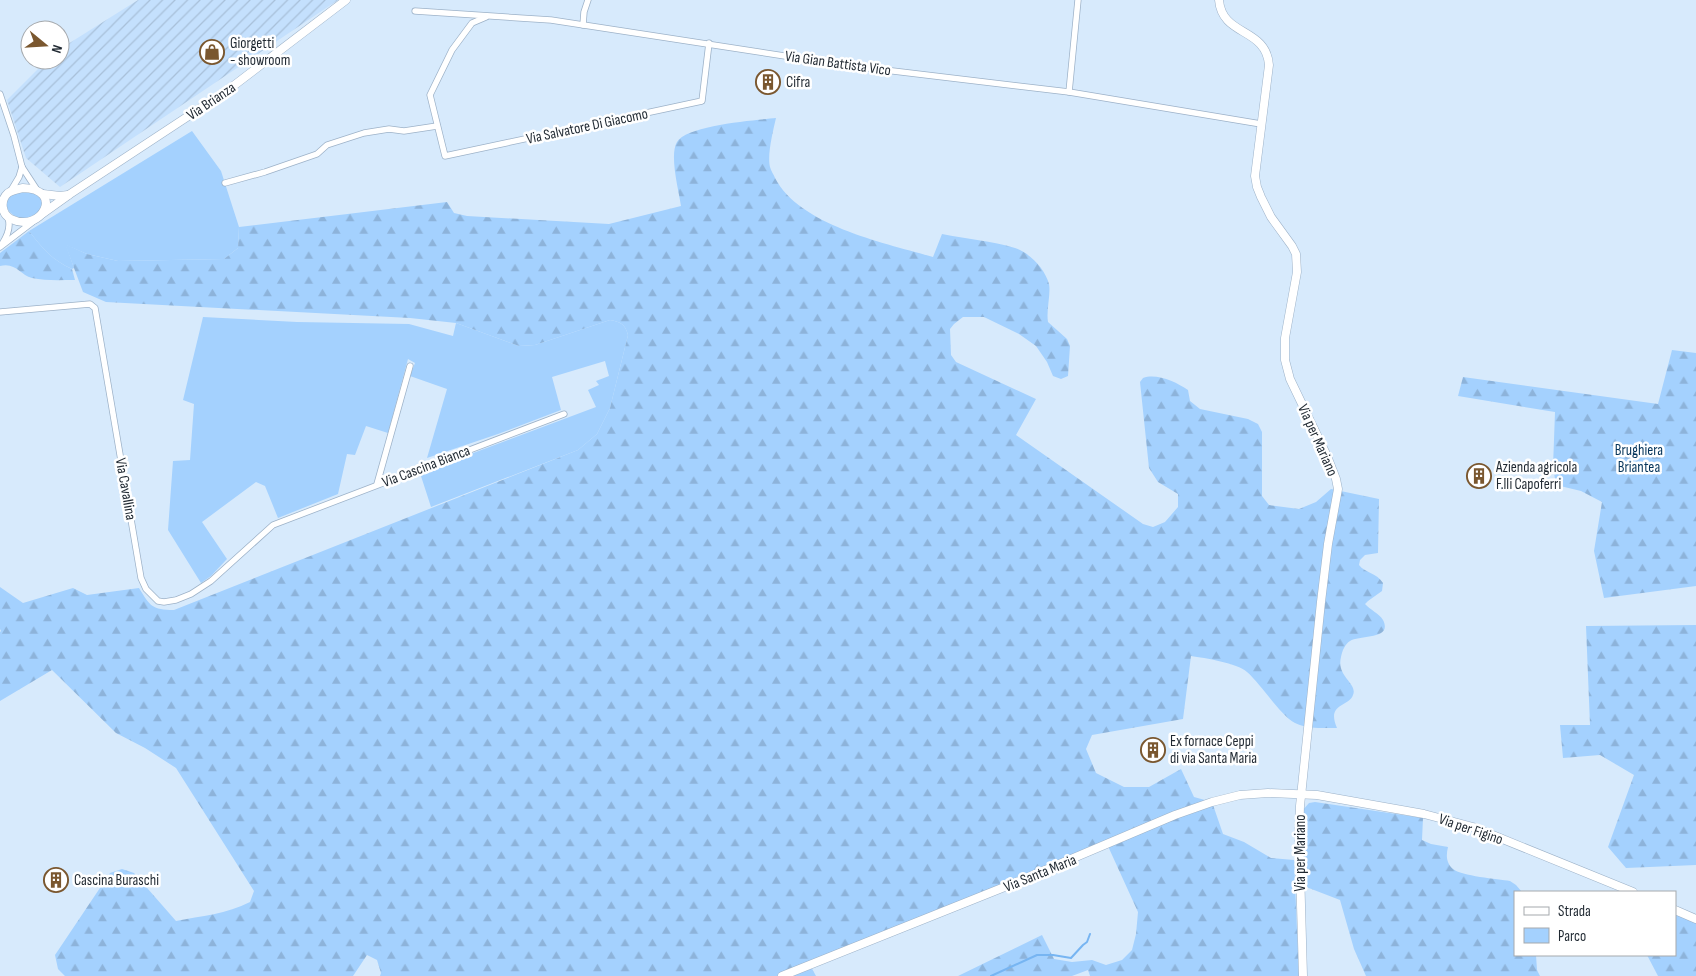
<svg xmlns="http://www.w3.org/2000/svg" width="1696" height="976" font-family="'Sofia Sans Condensed',sans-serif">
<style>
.industrial{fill:url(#industrial-furrows)}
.green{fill:#a4d1fe}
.forest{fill:url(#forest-firs)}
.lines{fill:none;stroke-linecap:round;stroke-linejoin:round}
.stream{stroke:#77b5f2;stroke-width:2}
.street-casing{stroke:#9db2c8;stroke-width:7}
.secondary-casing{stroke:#9db2c8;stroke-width:9}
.street{stroke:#fff;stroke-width:5.5}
.secondary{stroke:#fff;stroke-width:8}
.labels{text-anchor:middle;stroke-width:5;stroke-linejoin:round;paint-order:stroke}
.poi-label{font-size:15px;fill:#1f2831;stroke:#fff;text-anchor:start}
.street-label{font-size:15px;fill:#1f2831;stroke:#fff}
.park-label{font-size:15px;fill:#033359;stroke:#fff}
</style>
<defs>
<pattern id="industrial-furrows" width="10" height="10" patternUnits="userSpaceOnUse" patternTransform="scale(1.25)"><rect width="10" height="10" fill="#c4e0fd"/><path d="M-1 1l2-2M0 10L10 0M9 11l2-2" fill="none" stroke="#a8c0d9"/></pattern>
<pattern id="forest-firs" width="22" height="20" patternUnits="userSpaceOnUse" patternTransform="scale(1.25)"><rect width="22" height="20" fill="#a4d1fe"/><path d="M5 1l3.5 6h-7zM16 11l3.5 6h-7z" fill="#8db3da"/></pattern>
</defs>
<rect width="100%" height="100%" fill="#d7eafc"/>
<path class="industrial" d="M138,0H338L60,187L26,158L7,100L47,60H60V49Z"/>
<g class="green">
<path d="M192,131L221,171L239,227L238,248L224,259L118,261L87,254L66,245L74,268L72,269C52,260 42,248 29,231Z"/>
<path d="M21,192L34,193L43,199L42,210C39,213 35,216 31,217C19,222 0,211 9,197C12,194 17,193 21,192Z"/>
<path d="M203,317L297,322L409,324L453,336L456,323L519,346L535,345L610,320C621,322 625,324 628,335L610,408L597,434L578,450L431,507L420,473L596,407L588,390L599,385L596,381L609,376L605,361L552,377L561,410L498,434L427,458L447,389L410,376L415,363L408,359L388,433L366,426L355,455L347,454L338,494L278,518L265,486L256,482L202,522L227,559L211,576L201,583L168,530L173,461L190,460L194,404L183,400Z"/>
</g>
<g class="forest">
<path d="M776,118C773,131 767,155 770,167C771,171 774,175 775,178C800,226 885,243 933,257L942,234C966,239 992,241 1015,248C1030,253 1045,269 1049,284C1051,294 1046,310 1048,322L1067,339L1070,346L1068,376L1061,379L1053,376L1047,362L1036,346L1019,334L984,317H963L954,324L950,329L951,355L956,362L1036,399L1016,435L1143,524L1153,527L1165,522L1178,507V494L1158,482L1149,468L1140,382L1143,378C1157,373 1176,382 1188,390L1190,401L1200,409L1248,419L1258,424L1262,432V496L1269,505L1299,509L1316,502L1331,489L1379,499L1378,553L1365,555L1360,560L1359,565C1365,573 1377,573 1383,583L1382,591L1368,601L1365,604C1370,610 1379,613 1383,620C1393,640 1360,635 1350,641C1345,644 1342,651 1341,657C1336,677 1358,683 1353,695C1349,707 1326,703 1337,728C1324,728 1307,729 1295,723C1280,715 1261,684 1247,672C1237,663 1205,658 1191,656L1183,719L1092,735L1086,749L1096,773L1124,787H1149L1181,769L1194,797L1212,802L1223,834L1244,842L1271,858L1294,860L1299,976H1090L1088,970L1072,976H958L1042,935L1054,959L1072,962L1092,960L1106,965L1122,960L1132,950L1136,934L1138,912L1107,844L810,965L816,976H380L381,973L377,960L367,955L353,976H65L58,969L55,955L110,873L122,869L134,873L176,921C201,916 227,914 250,902L254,891L176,768L145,748L116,733L52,670L0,701V632L1,631L0,629V587L23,603L73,588L87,595L139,588C150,606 152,610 174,610L578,450L597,434L610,408L628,335C625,324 621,322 610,320L535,345L519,346L456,323L410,318L106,302L83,292L65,244L87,254L118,261L224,259L238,248L239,227L447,202L454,213L467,216L609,224L681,206C679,191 669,155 677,142C687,125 756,120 776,118Z"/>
<path d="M29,231C42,248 52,260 72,269L75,280C61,280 45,281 32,278C20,275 16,262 0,266V253Z"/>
<path d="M1672,350L1696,353V586L1604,598L1594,551L1602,502L1581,491L1556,485L1553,467L1555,412L1458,396L1463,377L1658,404Z"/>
<path d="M1696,625V865L1626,868L1608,847L1634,775L1600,755L1563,758L1560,725H1590L1586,626Z"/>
<path d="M1315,802L1423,818L1422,840L1431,844L1448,847C1446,855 1446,863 1453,869C1461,876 1498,879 1510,881L1516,885L1522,892H1515V955H1536L1537,970L1540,976H1366L1354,949L1340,900L1301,885L1302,811L1309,803Z"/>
<path d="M1675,913L1696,921V976H1658L1647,955H1675Z"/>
</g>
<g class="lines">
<path class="stream" d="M991,976L1037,955H1053L1071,958L1083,945L1087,942L1090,934"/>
<defs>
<g id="street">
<path d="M415,11L551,20L843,65L1069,92L1261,124"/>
<path d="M486,17L472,23L452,50L430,95L445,156L702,101L709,43"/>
<path d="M583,25L584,12L588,0"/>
<path d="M1069,92L1078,0"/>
<path d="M0,94L14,136L22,167L37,190"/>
<path d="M225,183L265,172L317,154L327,145L364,133L389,129L404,131L437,126"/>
<path d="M10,192L19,177L22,167"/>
<path d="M2,244C8,235 11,227 8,218"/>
<path d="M0,247L34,221"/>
<path d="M0,312L90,304L95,308L141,578L146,589L158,601L164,602L176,600L191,594L211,581L273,525L564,414"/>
<path d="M377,484L410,366"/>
</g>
<g id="secondary">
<path d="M1219,0C1222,37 1266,27 1269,65L1255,176L1257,187L1261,197L1271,217L1292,246L1296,254L1297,272L1285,338V360L1290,379L1327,456L1336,479L1338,489L1328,544L1321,602L1300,806L1299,834L1303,976"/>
<path d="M23,188C65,189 42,234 11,219C1,214 0,200 8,193C12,190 18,189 23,188Z"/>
<path d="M43,194L60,196L68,195"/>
<path d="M42,214L70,194L228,90L346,0"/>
<path d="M1675,910L1696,919"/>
<path d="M782,976L1012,884L1175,815L1212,802L1240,795L1268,793L1317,795L1424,814L1473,827L1633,892"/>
</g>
</defs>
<use href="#street" class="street-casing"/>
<use href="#secondary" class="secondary-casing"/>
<use href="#street" class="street"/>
<use href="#secondary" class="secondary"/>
</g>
<defs>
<symbol id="shop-ring" viewBox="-11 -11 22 22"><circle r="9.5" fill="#fff" stroke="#7a572f" stroke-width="1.5"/><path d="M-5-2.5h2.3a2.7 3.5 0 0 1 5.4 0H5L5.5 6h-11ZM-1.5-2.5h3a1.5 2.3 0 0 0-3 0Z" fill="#7a572f"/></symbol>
<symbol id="building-ring" viewBox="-11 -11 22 22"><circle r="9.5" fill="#fff" stroke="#7a572f" stroke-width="1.5"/><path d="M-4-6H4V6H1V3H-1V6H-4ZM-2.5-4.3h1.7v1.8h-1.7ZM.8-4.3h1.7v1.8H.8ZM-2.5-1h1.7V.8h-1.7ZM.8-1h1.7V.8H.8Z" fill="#7a572f"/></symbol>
</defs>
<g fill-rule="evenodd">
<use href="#shop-ring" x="198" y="38" width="28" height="28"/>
<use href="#building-ring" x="754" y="68" width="28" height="28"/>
<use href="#building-ring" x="1465" y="462" width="28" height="28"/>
<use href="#building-ring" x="1139" y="736" width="28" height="28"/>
<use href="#building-ring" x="42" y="866" width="28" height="28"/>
</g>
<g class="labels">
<g class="poi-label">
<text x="230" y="48">Giorgetti<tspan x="230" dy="17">- showroom</tspan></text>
<text x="786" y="87">Cifra</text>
<text x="1496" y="472">Azienda agricola<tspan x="1496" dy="17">F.lli Capoferri</tspan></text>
<text x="1170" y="746">Ex fornace Ceppi<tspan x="1170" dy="17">di via Santa Maria</tspan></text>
<text x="74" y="885">Cascina Buraschi</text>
</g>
<g class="street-label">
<text transform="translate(838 63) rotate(8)" y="5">Via Gian Battista Vico</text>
<text transform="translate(211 101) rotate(-34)" y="5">Via Brianza</text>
<text transform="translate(587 126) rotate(-12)" y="5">Via Salvatore Di Giacomo</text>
<text transform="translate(1318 440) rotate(66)" y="5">Via per Mariano</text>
<text transform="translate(426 466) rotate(-21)" y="5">Via Cascina Bianca</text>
<text transform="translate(126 489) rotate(80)" y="5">Via Cavallina</text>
<text transform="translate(1471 829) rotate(19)" y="5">Via per Figino</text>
<text transform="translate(1300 853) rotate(-90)" y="5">Via per Mariano</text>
<text transform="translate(1040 873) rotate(-22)" y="5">Via Santa Maria</text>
</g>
<g class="park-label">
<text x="1639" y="455">Brughiera<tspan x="1639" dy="17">Briantea</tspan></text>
</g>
</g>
<rect x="1514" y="891" width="162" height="65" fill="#ffffff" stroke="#a5a9ad"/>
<rect x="1524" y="907" width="25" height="8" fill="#ffffff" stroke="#a5a9ad"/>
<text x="1558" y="916" font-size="15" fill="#1f2831">Strada</text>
<rect x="1524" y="928" width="25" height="15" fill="#a4d1fe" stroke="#a5a9ad"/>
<text x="1558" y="941" font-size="15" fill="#1f2831">Parco</text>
<g transform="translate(45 45) rotate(108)"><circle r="24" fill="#ffffff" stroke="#a5a9ad"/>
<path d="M0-4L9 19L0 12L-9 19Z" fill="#7a572f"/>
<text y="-8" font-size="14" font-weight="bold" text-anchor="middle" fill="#1f2831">N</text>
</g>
</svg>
